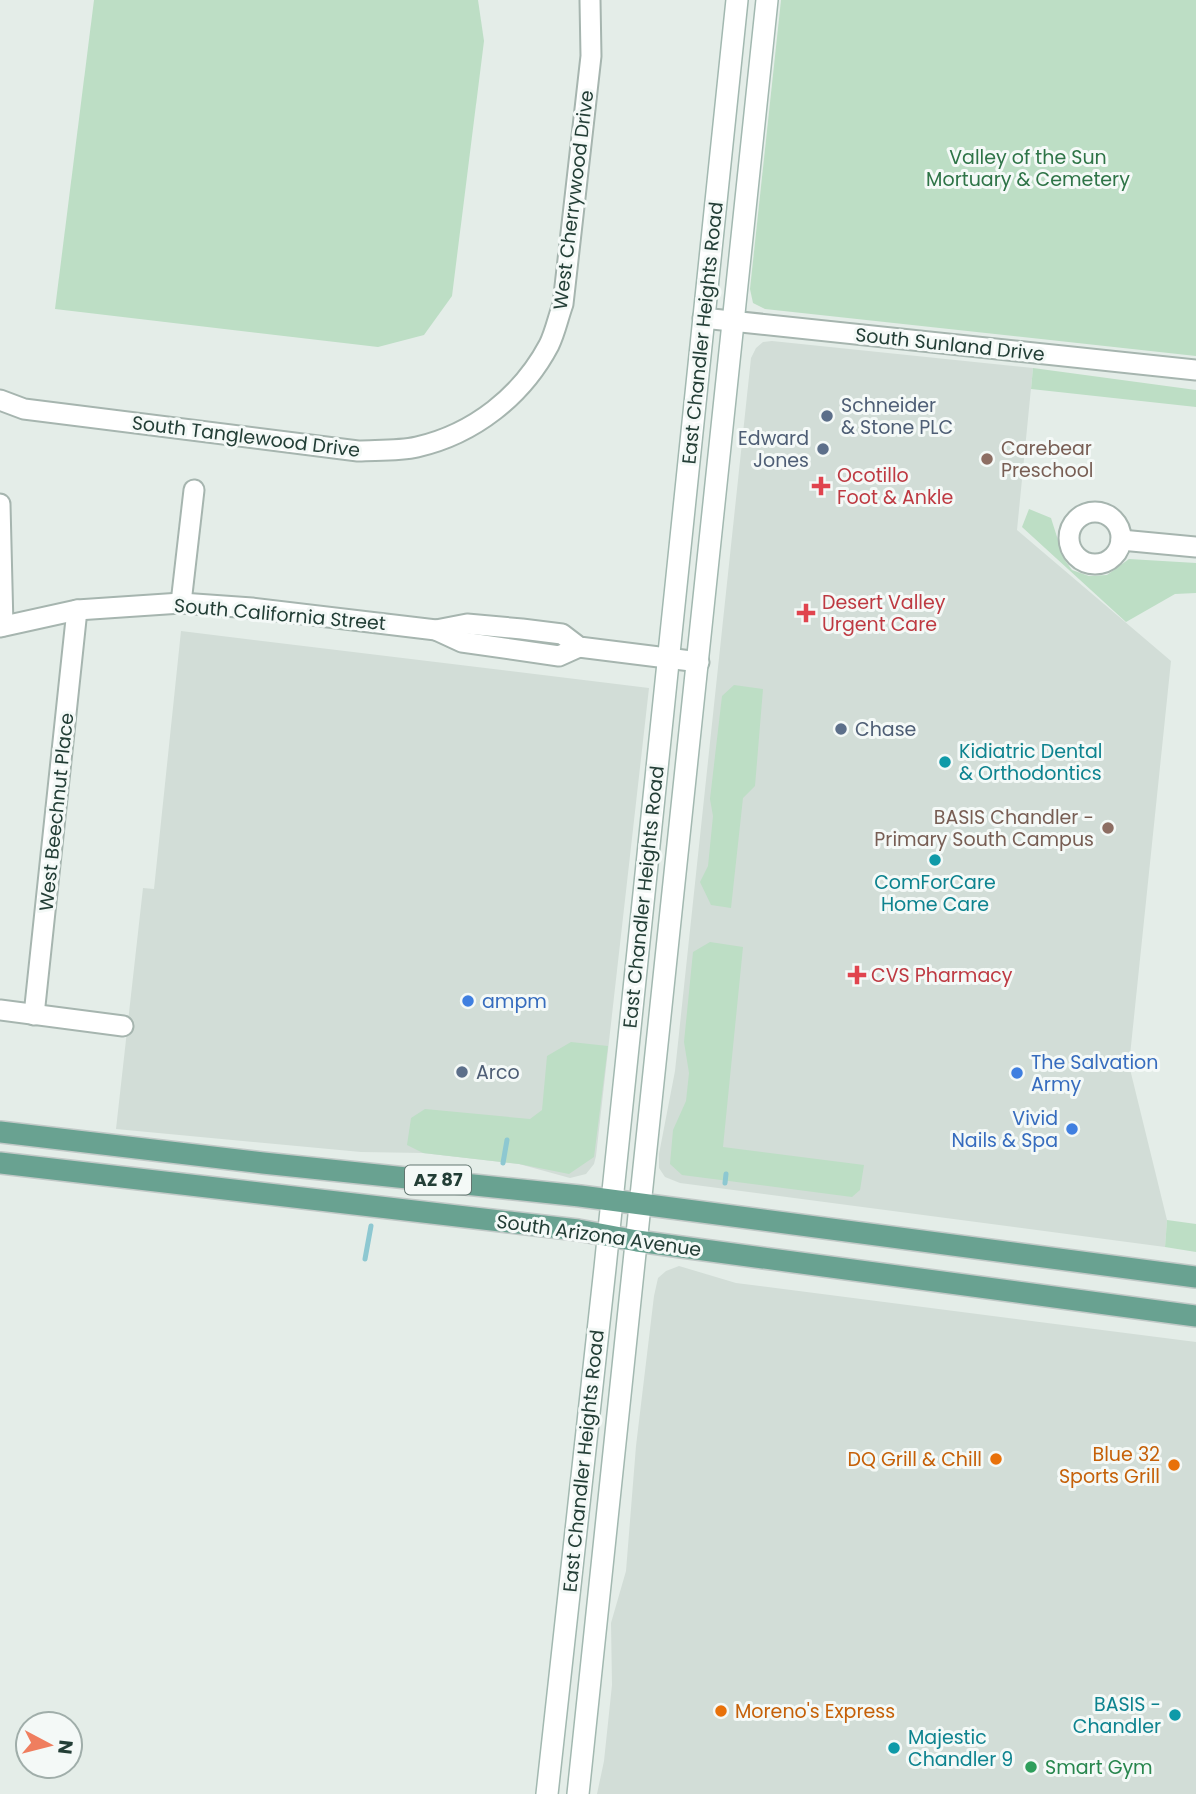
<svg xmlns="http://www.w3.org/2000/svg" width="1196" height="1794" font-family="Poppins,sans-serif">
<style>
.built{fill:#d2ddd7}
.green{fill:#bddec5}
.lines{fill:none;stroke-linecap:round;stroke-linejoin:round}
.stream{stroke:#8dc8d1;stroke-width:5}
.street-casing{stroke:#a6b5af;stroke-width:23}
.secondary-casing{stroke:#a2b8b0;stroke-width:24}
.primary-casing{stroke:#c1c9c7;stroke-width:24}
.street{stroke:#fff;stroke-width:19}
.secondary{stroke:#fff;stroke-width:21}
.primary{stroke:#69a291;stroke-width:21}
.service-dot{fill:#5c6f8a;stroke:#f4f9f7;stroke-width:2.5}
.education-dot{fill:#8d6e63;stroke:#f4f9f7;stroke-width:2.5}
.health-dot{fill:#e0444e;stroke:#f4f9f7;stroke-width:2.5}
.culture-dot{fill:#0f9aa8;stroke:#f4f9f7;stroke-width:2.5}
.shop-dot{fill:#3f7fe0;stroke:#f4f9f7;stroke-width:2.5}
.food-dot{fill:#e8710a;stroke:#f4f9f7;stroke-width:2.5}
.leisure-dot{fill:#2e9e5b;stroke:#f4f9f7;stroke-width:2.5}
.labels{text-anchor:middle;stroke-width:6;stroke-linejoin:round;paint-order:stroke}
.shield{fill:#f4f9f7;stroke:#627670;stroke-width:2}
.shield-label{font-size:18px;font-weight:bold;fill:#233e36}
.park-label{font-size:19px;fill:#2e7447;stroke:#f4f9f7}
.street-label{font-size:19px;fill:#233e36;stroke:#f4f9f7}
.service-label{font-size:19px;fill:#4e5e75;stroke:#f4f9f7;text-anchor:start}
.education-label{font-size:19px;fill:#785e54;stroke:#f4f9f7;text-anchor:start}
.health-label{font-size:19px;fill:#be3a42;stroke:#f4f9f7;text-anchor:start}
.culture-label{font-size:19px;fill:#0d838f;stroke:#f4f9f7;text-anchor:start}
.shop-label{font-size:19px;fill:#366cbe;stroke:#f4f9f7;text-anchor:start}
.food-label{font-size:19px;fill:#c56008;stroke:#f4f9f7;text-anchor:end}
.leisure-label{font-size:19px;fill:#27864d;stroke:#f4f9f7;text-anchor:start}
</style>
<rect width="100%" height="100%" fill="#e4ede8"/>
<g class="built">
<path d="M772,341L1033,368L1017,530L1171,661L1129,1065L1167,1220L1165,1247L680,1183L665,1177L659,1168V1154L675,1071L751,358L756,348L763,342Z"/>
<path d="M181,631L649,688L596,1156L594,1164L586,1174L570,1178L519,1164L423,1153L361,1152L116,1129L143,888L154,889Z"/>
<path d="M679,1266L736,1283L1196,1342V1794H597L604,1761L612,1685L611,1623L626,1571L636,1446L654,1296L658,1278L666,1271Z"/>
</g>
<g class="green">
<path d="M94,0H478L484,41L452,296L424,335L378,347L55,309Z"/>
<path d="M781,0H1196V356L765,309L753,303L750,289Z"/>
<path d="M1033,368L1196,390V407L1031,389Z"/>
<path d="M1029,509L1051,518L1064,559L1072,570L1089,576L1107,575L1129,559L1196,563V593L1175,594L1126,622L1022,527Z"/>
<path d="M734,685L763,689L755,786L743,798L731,908L711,905L700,882L708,866L713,816L710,799L722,696Z"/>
<path d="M710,942L743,947L723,1147L864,1165L860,1190L852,1197L682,1175L670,1164L673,1130L686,1101L689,1073L684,1042L693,952Z"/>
<path d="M571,1042L608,1046L594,1157L569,1174L519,1164L423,1153L407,1145L411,1118L425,1109L530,1119L542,1110L547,1056Z"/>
<path d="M1167,1220L1196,1224V1252L1165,1247Z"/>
</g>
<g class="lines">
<g class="stream">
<path d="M503,1163L507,1140"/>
<path d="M725,1183L726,1174"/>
<path d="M365,1259L371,1226"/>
</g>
<defs>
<g id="street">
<path d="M703,318L1196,370"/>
<path d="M0,400L24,409L358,451C378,450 399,451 417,447C474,434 522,396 549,345C555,333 558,318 563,304L591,56L590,0"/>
<path d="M0,504L3,626"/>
<circle cx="1095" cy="538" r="26"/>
<path d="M1121,540L1196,547"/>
<path d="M181,603L194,490"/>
<path d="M0,627L77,610L181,603L252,608L436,630L467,624L522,629L562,634L579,647L699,662"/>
<path d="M436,630L462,642L559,656L579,647"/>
<path d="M0,1010L123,1026"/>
<path d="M34,1015L77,610"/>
</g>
<g id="secondary">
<path d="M547,1794L605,1268L737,0"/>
<path d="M578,1794L767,0"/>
</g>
<g id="primary">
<path d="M0,1132L263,1163L580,1196L1196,1277"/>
<path d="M0,1163L578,1230L637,1241L1196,1316"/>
</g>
</defs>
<use href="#street" class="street-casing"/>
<use href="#secondary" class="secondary-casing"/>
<use href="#primary" class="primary-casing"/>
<use href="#street" class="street"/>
<use href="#secondary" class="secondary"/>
<use href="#primary" class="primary"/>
</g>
<g class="service-dot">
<circle cx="827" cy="416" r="7"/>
<circle cx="823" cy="449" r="7"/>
<circle cx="841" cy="729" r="7"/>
<circle cx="462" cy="1072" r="7"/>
</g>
<g class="education-dot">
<circle cx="987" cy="459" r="7"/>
<circle cx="1108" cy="828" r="7"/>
</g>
<g class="health-dot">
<path d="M817.5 475.5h7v7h7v7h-7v7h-7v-7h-7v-7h7z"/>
<path d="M802.5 602.5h7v7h7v7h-7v7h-7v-7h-7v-7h7z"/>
<path d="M853.5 964.5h7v7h7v7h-7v7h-7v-7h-7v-7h7z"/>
</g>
<g class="culture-dot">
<circle cx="945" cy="762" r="7"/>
<circle cx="935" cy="860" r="7"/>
<circle cx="1175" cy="1715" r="7"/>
<circle cx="894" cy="1748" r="7"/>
</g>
<g class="shop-dot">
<circle cx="468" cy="1001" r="7"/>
<circle cx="1017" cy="1073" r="7"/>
<circle cx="1072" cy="1129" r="7"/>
</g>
<g class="food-dot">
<circle cx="996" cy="1459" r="7"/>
<circle cx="1174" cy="1465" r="7"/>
<circle cx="721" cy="1711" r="7"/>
</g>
<circle class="leisure-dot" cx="1031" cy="1767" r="7"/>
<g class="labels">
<rect class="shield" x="405" y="1165.5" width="66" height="29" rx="5"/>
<g class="shield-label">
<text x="438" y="1186">AZ 87</text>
</g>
<g class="park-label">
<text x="1028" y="164">Valley of the Sun<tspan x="1028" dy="22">Mortuary &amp; Cemetery</tspan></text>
</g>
<g class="street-label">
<text transform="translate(573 200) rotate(-83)" y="7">West Cherrywood Drive</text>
<text transform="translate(702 333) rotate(-84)" y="7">East Chandler Heights Road</text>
<text transform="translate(950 344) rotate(6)" y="7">South Sunland Drive</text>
<text transform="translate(246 436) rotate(7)" y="7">South Tanglewood Drive</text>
<text transform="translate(280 614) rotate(5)" y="7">South California Street</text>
<text transform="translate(56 812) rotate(-84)" y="7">West Beechnut Place</text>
<text transform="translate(643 897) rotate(-84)" y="7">East Chandler Heights Road</text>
<text transform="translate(599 1235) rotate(8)" y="7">South Arizona Avenue</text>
<text transform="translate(583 1461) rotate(-84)" y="7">East Chandler Heights Road</text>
</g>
<g class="service-label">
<text x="841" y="412">Schneider<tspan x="841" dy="22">&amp; Stone PLC</tspan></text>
<text x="809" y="445" text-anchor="end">Edward<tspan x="809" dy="22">Jones</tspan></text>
<text x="855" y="736">Chase</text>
<text x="476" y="1079">Arco</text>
</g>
<g class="education-label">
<text x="1001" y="455">Carebear<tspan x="1001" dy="22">Preschool</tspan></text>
<text x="1094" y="824" text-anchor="end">BASIS Chandler -<tspan x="1094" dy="22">Primary South Campus</tspan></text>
</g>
<g class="health-label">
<text x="837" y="482">Ocotillo<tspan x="837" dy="22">Foot &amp; Ankle</tspan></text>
<text x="822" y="609">Desert Valley<tspan x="822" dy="22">Urgent Care</tspan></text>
<text x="871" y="982">CVS Pharmacy</text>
</g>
<g class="culture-label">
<text x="959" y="758">Kidiatric Dental<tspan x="959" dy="22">&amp; Orthodontics</tspan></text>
<text x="935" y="889" text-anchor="middle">ComForCare<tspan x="935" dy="22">Home Care</tspan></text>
<text x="1161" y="1711" text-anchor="end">BASIS -<tspan x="1161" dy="22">Chandler</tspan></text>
<text x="908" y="1744">Majestic<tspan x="908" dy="22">Chandler 9</tspan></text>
</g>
<g class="shop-label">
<text x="482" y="1008">ampm</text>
<text x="1031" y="1069">The Salvation<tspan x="1031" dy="22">Army</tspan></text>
<text x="1058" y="1125" text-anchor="end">Vivid<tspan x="1058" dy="22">Nails &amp; Spa</tspan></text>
</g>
<g class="food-label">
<text x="1160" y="1461">Blue 32<tspan x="1160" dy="22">Sports Grill</tspan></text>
<text x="982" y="1466">DQ Grill &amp; Chill</text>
<text x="735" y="1718" text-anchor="start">Moreno's Express</text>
</g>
<g class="leisure-label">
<text x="1045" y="1774">Smart Gym</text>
</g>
</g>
<g transform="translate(49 1745) rotate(97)"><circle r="33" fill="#f4f9f7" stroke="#a0aeaa" stroke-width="2"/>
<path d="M0-5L12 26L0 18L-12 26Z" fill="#ef7e5f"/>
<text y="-10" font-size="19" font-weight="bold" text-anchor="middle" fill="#233e36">N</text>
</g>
</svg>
